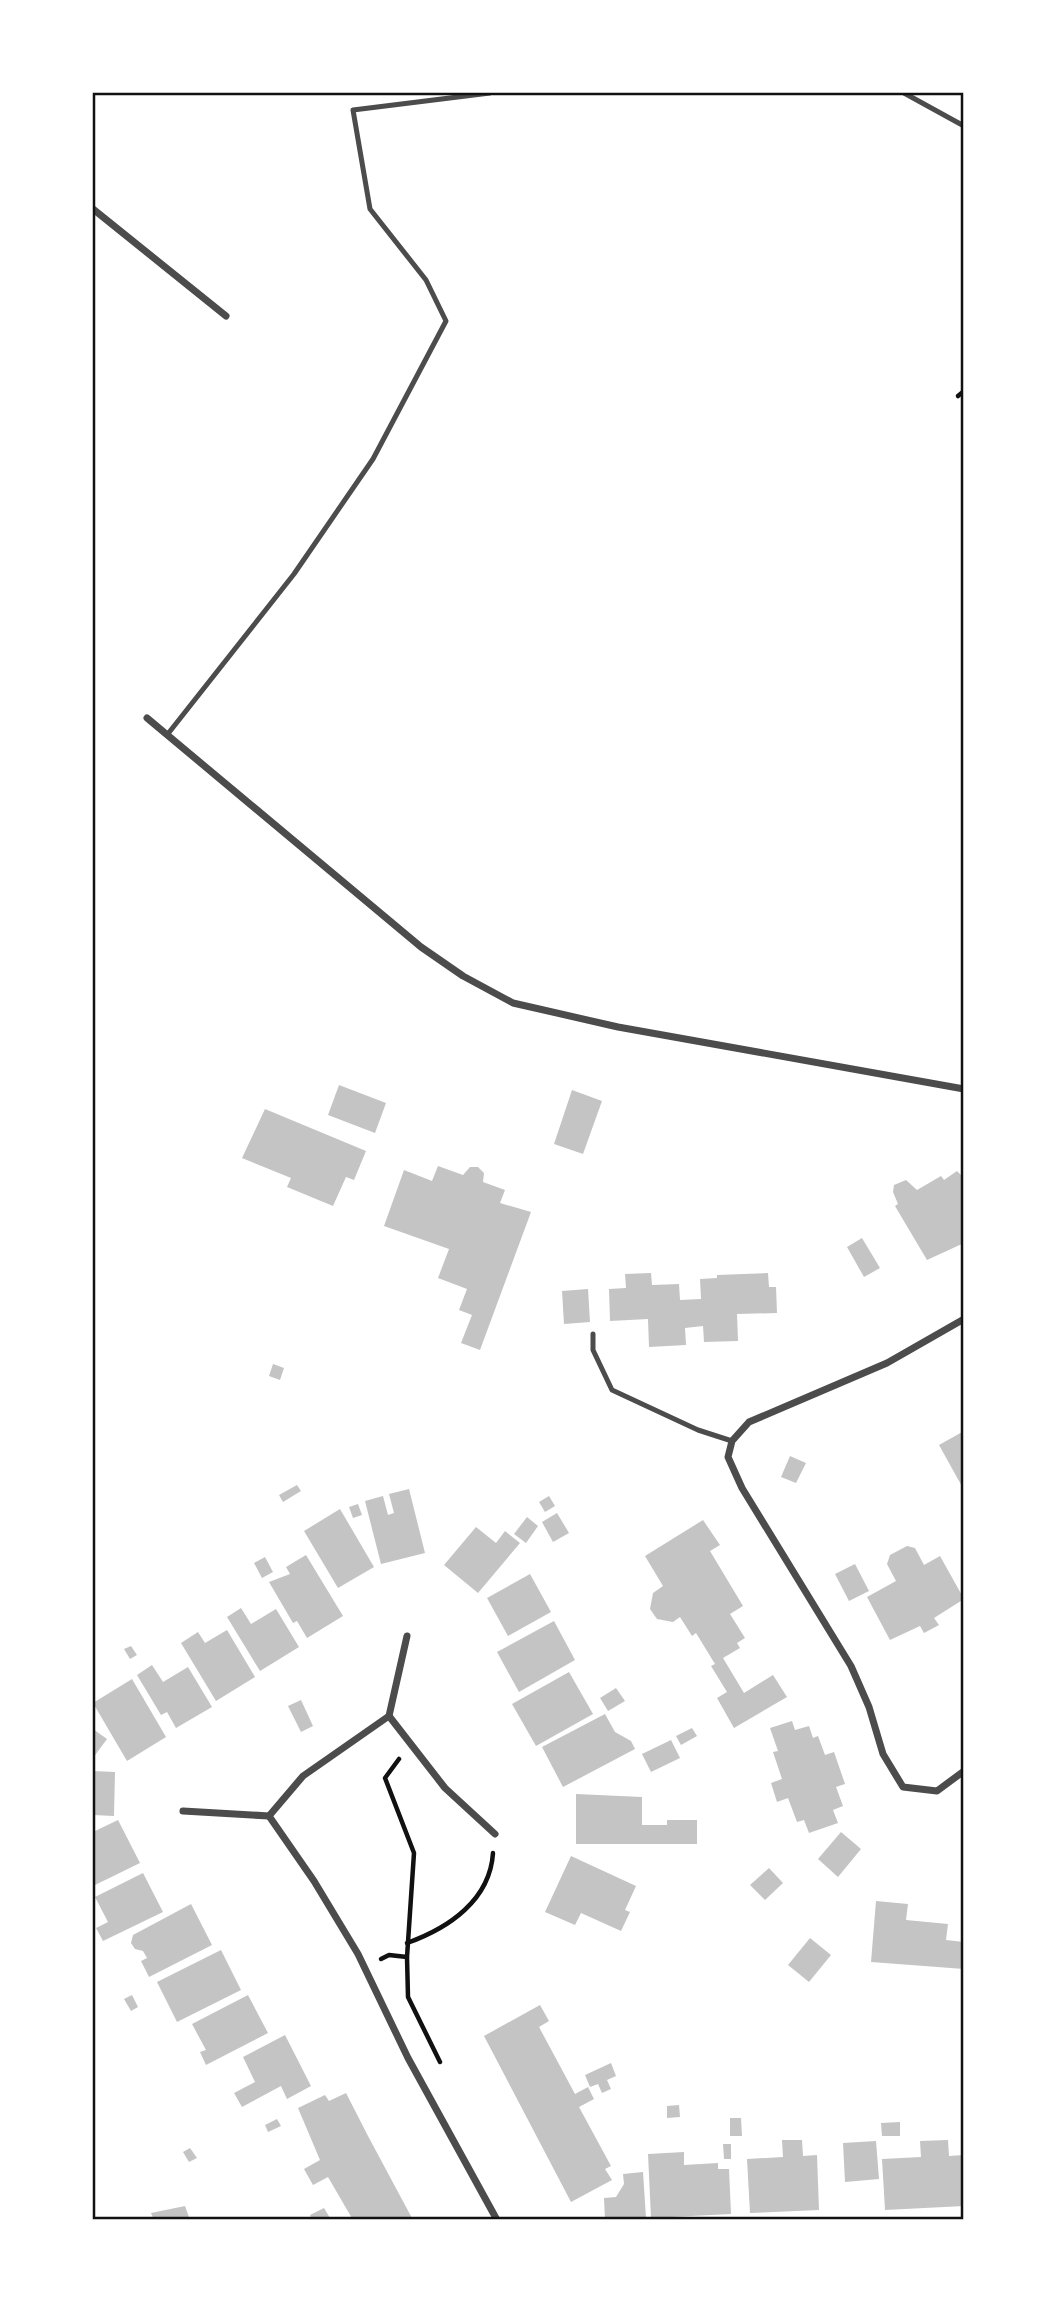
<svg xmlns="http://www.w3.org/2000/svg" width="1057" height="2313" font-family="Commissioner,sans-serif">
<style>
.building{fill:#c4c4c4}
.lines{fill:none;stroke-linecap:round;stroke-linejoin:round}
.path{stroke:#111;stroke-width:4.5}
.service{stroke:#4c4c4c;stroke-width:5}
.minor{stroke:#4c4c4c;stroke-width:7}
.neatline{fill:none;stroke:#111;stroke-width:2.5}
</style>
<rect width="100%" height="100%" fill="#fff"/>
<g class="building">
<path d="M339,1085L386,1103L375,1133L328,1115Z"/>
<path d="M572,1090L602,1101L583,1154L554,1144Z"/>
<path d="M265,1109L366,1151L354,1180L346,1177L333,1206L287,1187L291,1178L242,1158Z"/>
<path d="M438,1166L463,1175L470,1167H478L484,1173L483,1182L505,1190L500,1203L531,1212L480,1350L461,1343L472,1315L459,1310L467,1289L438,1278L449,1249L384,1226L404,1170L432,1181Z"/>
<path d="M957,1171L964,1178V1243L927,1260L895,1206L898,1204L893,1192L894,1185L906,1180L917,1190L941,1176L944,1180Z"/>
<path d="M862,1238L880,1268L864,1277L847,1247Z"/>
<path d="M651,1273L652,1285L679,1284L680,1300L701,1299L700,1279L717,1278V1275L768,1273L769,1287H776L777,1313L737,1314L738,1341L704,1342L703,1326L685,1328L686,1345L649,1347L648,1319L610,1321L609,1289L626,1288L625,1274Z"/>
<path d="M588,1289L590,1322L564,1324L562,1291Z"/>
<path d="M273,1364L284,1368L280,1380L269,1376Z"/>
<path d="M964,1431V1490L939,1445Z"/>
<path d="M790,1456L806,1463L796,1483L781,1477Z"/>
<path d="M297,1485L301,1491L283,1502L279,1495Z"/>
<path d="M409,1489L425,1553L381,1564L365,1501L383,1496L388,1515L394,1513L389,1494Z"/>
<path d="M549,1496L555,1506L545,1512L539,1502Z"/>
<path d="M358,1504L362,1515L353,1518L349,1507Z"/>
<path d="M340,1509L374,1567L338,1588L304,1531Z"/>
<path d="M557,1513L569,1533L553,1542L542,1522Z"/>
<path d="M527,1517L538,1526L526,1543L514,1534Z"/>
<path d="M703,1520L720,1545L710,1551L743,1606L730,1614L745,1638L737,1643L740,1648L723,1658L744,1693L773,1675L787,1697L734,1728L717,1698L727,1692L711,1666L715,1664L696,1633L692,1636L680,1617L673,1622L657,1619L650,1609L653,1593L663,1586L645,1556Z"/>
<path d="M476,1527L496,1543L505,1531L520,1543L478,1593L444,1565Z"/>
<path d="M907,1546L915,1548L924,1565L940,1556L964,1599L934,1618L939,1625L924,1633L920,1626L890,1640L867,1597L896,1581L887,1564L890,1555Z"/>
<path d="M306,1555L343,1616L307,1638L297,1621L293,1623L269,1582L290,1574L286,1567Z"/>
<path d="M265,1557L273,1572L262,1578L254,1563Z"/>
<path d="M855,1564L869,1591L849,1601L835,1574Z"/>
<path d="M530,1574L551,1612L508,1636L487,1598Z"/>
<path d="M241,1608L251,1624L276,1609L299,1647L260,1671L227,1617Z"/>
<path d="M554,1621L575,1660L519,1692L497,1652Z"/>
<path d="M227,1630L255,1677L216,1701L181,1643L198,1632L205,1643Z"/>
<path d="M131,1646L137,1655L130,1659L124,1649Z"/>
<path d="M152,1665L163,1682L188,1667L212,1707L176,1728L167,1712L161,1715L137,1675Z"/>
<path d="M569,1672L593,1714L536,1746L512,1704Z"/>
<path d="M132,1679L166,1737L127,1761L93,1703Z"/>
<path d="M616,1688L625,1701L608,1711L600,1698Z"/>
<path d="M301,1700L313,1726L301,1732L288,1706Z"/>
<path d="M605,1714L615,1732L631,1741L635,1749L563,1787L542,1747Z"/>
<path d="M792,1721L795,1730L809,1726L813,1738L818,1736L825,1755L834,1752L845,1784L836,1787L843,1806L833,1810L838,1823L809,1833L804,1820L797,1822L788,1798L777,1802L771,1783L782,1779L773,1752L778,1751L770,1728Z"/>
<path d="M692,1728L697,1736L681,1745L676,1736Z"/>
<path d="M93,1729L107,1739L93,1758Z"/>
<path d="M671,1740L680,1758L651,1772L642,1754Z"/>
<path d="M93,1771L115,1772L114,1816L93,1815Z"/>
<path d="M576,1794L642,1797V1825H667V1820H697V1844H576Z"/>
<path d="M118,1820L140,1863L93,1886V1832Z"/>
<path d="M841,1832L861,1849L838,1877L818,1859Z"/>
<path d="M571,1856L636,1886L625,1910L630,1912L621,1931L581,1913L575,1925L545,1912Z"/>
<path d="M769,1868L783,1883L765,1900L750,1885Z"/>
<path d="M143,1873L163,1912L103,1941L96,1928L108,1922L95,1897Z"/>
<path d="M876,1901L908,1904L906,1920L948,1924L946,1940L964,1942V1969L871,1962Z"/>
<path d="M191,1904L212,1945L149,1977L141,1961L147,1958L143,1951L135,1949L131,1943L133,1935Z"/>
<path d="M810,1938L831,1955L809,1982L788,1965Z"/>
<path d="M221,1950L241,1990L177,2022L157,1982Z"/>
<path d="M132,1995L138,2007L131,2011L124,1999Z"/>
<path d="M248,1995L268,2033L206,2065L200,2052L206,2050L192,2024Z"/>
<path d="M540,2005L549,2021L539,2027L575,2094L588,2087L594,2099L579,2107L611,2166L605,2169L612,2180L571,2202L484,2036Z"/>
<path d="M285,2035L311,2086L287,2099L281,2086L242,2107L234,2093L255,2082L243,2057Z"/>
<path d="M611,2063L616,2076L607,2080L611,2089L602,2093L598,2084L590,2087L585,2075Z"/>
<path d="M346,2093L368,2136L413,2220H353L328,2177L313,2185L304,2169L320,2160L298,2108L325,2095L329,2101Z"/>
<path d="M679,2105L680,2117L667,2118V2106Z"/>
<path d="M730,2118H741L742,2136H730Z"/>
<path d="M277,2119L281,2126L268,2132L265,2125Z"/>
<path d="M900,2122V2136H882L881,2123Z"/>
<path d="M782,2140H802L803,2156L817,2155L819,2210L750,2213L747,2159L783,2157Z"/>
<path d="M948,2140L949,2156L964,2155V2206L885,2210L882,2159L921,2157L920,2141Z"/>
<path d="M876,2141L879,2179L845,2182L843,2143Z"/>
<path d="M723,2144H731V2159H724Z"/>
<path d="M190,2148L197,2158L189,2162L183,2152Z"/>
<path d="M684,2152V2165L718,2163V2169H729L731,2214L651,2218L648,2154Z"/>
<path d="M643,2172L646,2218L605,2220L604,2198L616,2197L624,2184L623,2174Z"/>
<path d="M185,2206L190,2220H154L151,2213Z"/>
<path d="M324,2208L330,2218L312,2220L310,2215Z"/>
</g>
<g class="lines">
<g class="path">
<path d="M958,396L964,391"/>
<path d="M399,1759L385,1778L414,1853L407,1957L408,1997L440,2062"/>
<path d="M407,1943C449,1928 490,1900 493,1853"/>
<path d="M381,1959L389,1955L407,1957"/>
</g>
<g class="service">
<path d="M904,93L964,126"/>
<path d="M167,735L294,574L373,459L446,321L426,280L370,209L353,110L490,93"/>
<path d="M593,1334V1350L612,1390L698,1430L732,1441"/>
</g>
<g class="minor">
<path d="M93,209L226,316"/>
<path d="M147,718L421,947L463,976L513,1003L618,1027L964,1089"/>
<path d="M964,1319L887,1363L749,1422L732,1441L728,1457L742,1488L851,1666L869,1707L883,1754L903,1787L937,1791L964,1771"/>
<path d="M389,1716L407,1636"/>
<path d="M183,1811L269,1816"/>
<path d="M495,1834L445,1788L389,1716L303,1776L269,1816L314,1881L358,1954L408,2058L497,2220"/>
</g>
</g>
<rect width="1057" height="2313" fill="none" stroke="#ffffff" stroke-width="189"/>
<rect x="94" y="94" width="868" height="2124" class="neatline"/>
</svg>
